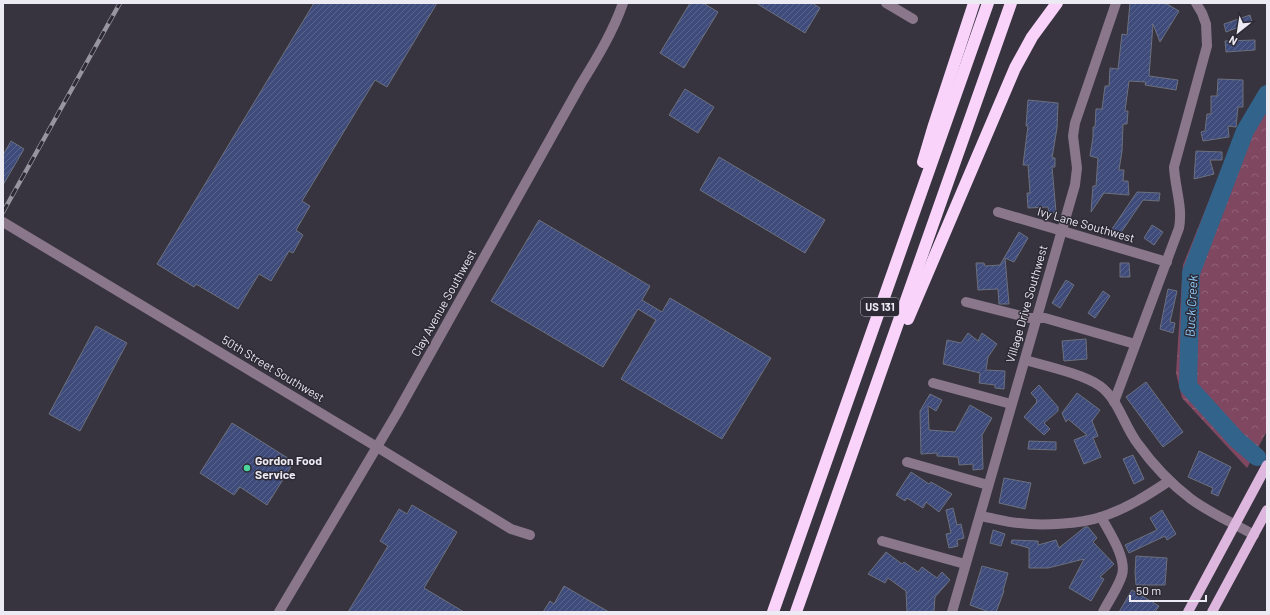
<svg xmlns="http://www.w3.org/2000/svg" width="1270" height="615" font-family="Barlow,sans-serif">
<style>
.forest{fill:url(#forest-crowns)}
.lines{fill:none;stroke-linecap:round;stroke-linejoin:round}
.river{stroke:#32648b;stroke-width:18}
.building{fill:url(#building-hatch);stroke:#6c707d}
.minor{stroke:#8a778b;stroke-width:10}
.major{stroke:#deb7df;stroke-width:10}
.highway{stroke:#f9d3fa;stroke-width:12}
.rail-casing{stroke:#97959e;stroke-width:4.5}
.rail{stroke:#2d2a35;stroke-width:3;stroke-dasharray:9;stroke-linecap:butt}
.poi-dot{fill:#4bd49b;stroke:#2d2a35;stroke-width:1.5}
.labels{text-anchor:middle;stroke-width:3;stroke-linejoin:round;paint-order:stroke}
.shield{fill:#2d2a35;stroke:#b3b0b9;stroke-width:1}
.shield-label{font-size:11px;font-weight:bold;fill:#eceaf2}
.street-label{font-size:12px;fill:#eceaf2;stroke:#2d2a35}
.poi-label{font-size:12px;font-weight:bold;fill:#eceaf2;stroke:#2d2a35;text-anchor:start}
.water-label{font-size:13px;font-style:italic;fill:#8fc9f8;stroke:#2d2a35}
</style>
<defs>
<pattern id="forest-crowns" width="20" height="18" patternUnits="userSpaceOnUse"><rect width="20" height="18" fill="#7f4760"/><path d="M2 6a3 3 0 1 1 6 0M12 15a3 3 0 1 1 6 0" fill="none" stroke="#916277"/></pattern>
<pattern id="building-hatch" width="6" height="6" patternUnits="userSpaceOnUse"><rect width="6" height="6" fill="#3e4b7b"/><path d="M-1 1l2-2M0 6l6-6M5 7l2-2" fill="none" stroke="#5a658e"/></pattern>
</defs>
<rect width="100%" height="100%" fill="#37343f"/>
<path class="forest" d="M1253,104L1267,113V431L1247,468L1182,398L1176,373L1183,265L1229,151Z"/>
<g class="lines">
<path class="river" d="M1257,457L1237,440L1188,386L1191,273L1245,131L1267,94"/>
</g>
<g class="building">
<path d="M314,3H437L387,87L375,80L302,201L310,206L296,230L303,235L293,253L289,251L271,281L259,274L238,309L196,284L194,287L157,264Z"/>
<path d="M690,3H703L718,12L684,68L660,53Z"/>
<path d="M756,3H812L820,8L805,33Z"/>
<path d="M1130,3H1165L1179,11L1160,42L1153,24L1149,76L1178,80L1176,90L1145,85L1146,82L1129,81L1125,111H1128L1127,124H1123L1122,151L1119,170H1124L1123,181H1128L1129,195L1104,193L1091,212L1093,186H1096L1098,158L1090,156L1093,137V127H1095L1096,109H1102L1105,86H1109L1110,68L1118,69L1122,34L1127,35Z"/>
<path d="M1250,15L1252,22L1226,32L1224,24Z"/>
<path d="M1255,40V50L1226,52L1225,41Z"/>
<path d="M1218,79L1243,80V107H1238L1236,127L1228,126L1229,137L1203,141L1201,132L1205,131L1207,114H1211V96H1217Z"/>
<path d="M685,89L714,107L698,133L669,115Z"/>
<path d="M1028,100L1058,103L1057,128L1052,158H1055V167H1052L1056,212L1049,213L1048,207L1028,208L1027,193H1030L1028,165H1023L1028,126H1026Z"/>
<path d="M11,141L24,149L3,185V155Z"/>
<path d="M1196,151L1222,152V160H1210L1214,174L1194,179Z"/>
<path d="M719,157L825,220L805,253L700,190Z"/>
<path d="M1137,192L1160,193L1159,201L1143,200L1120,234L1112,229Z"/>
<path d="M539,220L650,286L642,300L662,312L670,298L771,358L722,439L621,379L656,320L638,309L603,367L491,301Z"/>
<path d="M1152,225L1163,232L1154,245L1144,238Z"/>
<path d="M1019,232L1028,238L1014,262L1005,258L1009,304H999L998,289L978,290L976,263H984L985,266L1000,265Z"/>
<path d="M1120,263H1129L1130,277H1120Z"/>
<path d="M1066,280L1074,285L1060,308L1052,303Z"/>
<path d="M1168,289L1177,291L1170,322L1175,323L1173,333L1160,329Z"/>
<path d="M1103,291L1110,296L1095,318L1088,313Z"/>
<path d="M96,326L127,343L80,431L49,414Z"/>
<path d="M968,333L978,341L982,333L997,344L988,357L986,370L1005,371L1004,389L995,388V385L979,383L980,373L943,364L947,340L961,343Z"/>
<path d="M1086,339L1087,359L1064,361L1062,341Z"/>
<path d="M1146,382L1183,432L1163,447L1126,397Z"/>
<path d="M1039,385L1058,407V411L1044,423L1050,429L1044,435L1024,417L1037,402L1036,401L1037,400L1031,393Z"/>
<path d="M1077,393L1100,410L1092,421L1098,436L1093,438L1101,457L1084,464L1074,440L1087,435L1068,419L1066,422L1062,413Z"/>
<path d="M930,394L942,400L936,411L928,406L929,430L955,432L970,405L992,418L982,435L983,469L973,470V464L959,465L958,457L937,456V453L921,454L920,411Z"/>
<path d="M232,423L294,462L267,505L240,487L234,495L200,473Z"/>
<path d="M1029,441L1056,442V450L1028,449Z"/>
<path d="M1199,451L1231,467L1218,496L1211,493L1213,488L1188,477Z"/>
<path d="M1133,455L1144,479L1134,484L1123,459Z"/>
<path d="M911,472L929,484L931,482L952,494L939,512L926,502L923,508L907,498L905,501L896,495Z"/>
<path d="M1004,478L1031,483L1025,509L999,503Z"/>
<path d="M412,505L457,532L424,588L464,612H348L388,546L380,541L399,509L407,514Z"/>
<path d="M953,508L957,525L961,524L964,538L957,540L958,546L949,548L946,534L951,533L946,510Z"/>
<path d="M1162,510L1176,534L1167,540L1165,536L1129,553L1125,545L1157,530L1150,518Z"/>
<path d="M1085,527H1088L1097,538L1093,542L1114,564L1100,577L1104,579L1091,601L1069,588L1084,559L1048,568H1029V548L1011,543L1012,540L1038,541V545L1056,540L1059,548Z"/>
<path d="M993,530L1005,534L1001,546L990,543Z"/>
<path d="M886,552L902,564L904,562L918,572L922,567L937,578L942,572L950,580L935,597L934,612H907L906,591L888,578L885,583L868,574Z"/>
<path d="M1136,556L1167,558L1165,585H1136L1135,572Z"/>
<path d="M982,566L1008,573L1003,591H1004L996,612H989L970,605Z"/>
<path d="M564,586L609,612H543L550,601L554,604Z"/>
<path d="M1132,590L1159,606L1155,612H1119Z"/>
</g>
<g class="lines">
<g class="minor">
<path d="M886,3L913,19"/>
<path d="M998,212L1167,262"/>
<path d="M3,222L377,447L511,529L530,535"/>
<path d="M966,302L1029,318H1045L1135,344"/>
<path d="M1025,360C1046,366 1083,374 1100,386C1119,400 1124,426 1138,444C1153,465 1170,483 1191,499C1210,513 1233,523 1254,535"/>
<path d="M933,383L1011,404"/>
<path d="M1114,402L1179,228C1183,207 1175,188 1174,167L1207,46L1206,24L1202,13L1196,3"/>
<path d="M907,462L988,485"/>
<path d="M980,516C993,518 1006,522 1019,523C1041,526 1080,524 1101,517C1126,509 1148,495 1169,481"/>
<path d="M1101,517C1109,532 1127,558 1122,575C1118,588 1109,600 1103,612"/>
<path d="M882,541L965,564"/>
<path d="M279,612L397,413L581,84C597,58 613,32 623,3"/>
<path d="M952,612L1075,185L1077,168L1073,136L1075,123L1116,3"/>
</g>
<g class="major">
<path d="M1188,612L1267,465"/>
<path d="M1212,612L1267,510"/>
</g>
<g class="highway">
<path d="M923,162L934,125L974,3"/>
<path d="M908,319L1015,68L1032,37L1057,3"/>
<path d="M773,612L988,3"/>
<path d="M796,612L1011,3"/>
</g>
<defs>
<path id="rail" d="M3,212L120,3"/>
</defs>
<use href="#rail" class="rail-casing"/>
<use href="#rail" class="rail"/>
</g>
<circle class="poi-dot" cx="247" cy="468" r="4"/>
<g class="labels">
<rect class="shield" x="861" y="298" width="38" height="18" rx="3"/>
<g class="shield-label">
<text x="880" y="311">US 131</text>
</g>
<g class="street-label">
<text transform="translate(1086 225) rotate(16)" y="4">Ivy Lane Southwest</text>
<text transform="translate(444 303) rotate(-61)" y="4">Clay Avenue Southwest</text>
<text transform="translate(1027 304) rotate(-74)" y="4">Village Drive Southwest</text>
<text transform="translate(273 369) rotate(31)" y="4">50th Street Southwest</text>
</g>
<g class="poi-label">
<text x="255" y="465">Gordon Food<tspan x="255" dy="14">Service</tspan></text>
</g>
<g class="water-label">
<text transform="translate(1191 306) rotate(-87)" y="5">Buck Creek</text>
</g>
</g>
<rect width="1270" height="615" fill="none" stroke="#eceaf2" stroke-width="8"/>
<g transform="translate(1238 32) rotate(210)" stroke="#2d2a35" stroke-width="3" paint-order="stroke">
<path d="M0-3L7 15L0 10L-7 15Z" fill="#eceaf2"/>
<text y="-6" font-size="11" font-weight="bold" text-anchor="middle" fill="#eceaf2">N</text>
</g>
<path d="M1130 595v6h76v-6" fill="none" stroke="#eceaf2" stroke-width="2"/>
<text x="1136" y="595" font-size="12" fill="#eceaf2" stroke="#2d2a35" stroke-width="3" paint-order="stroke">50 m</text>
</svg>
